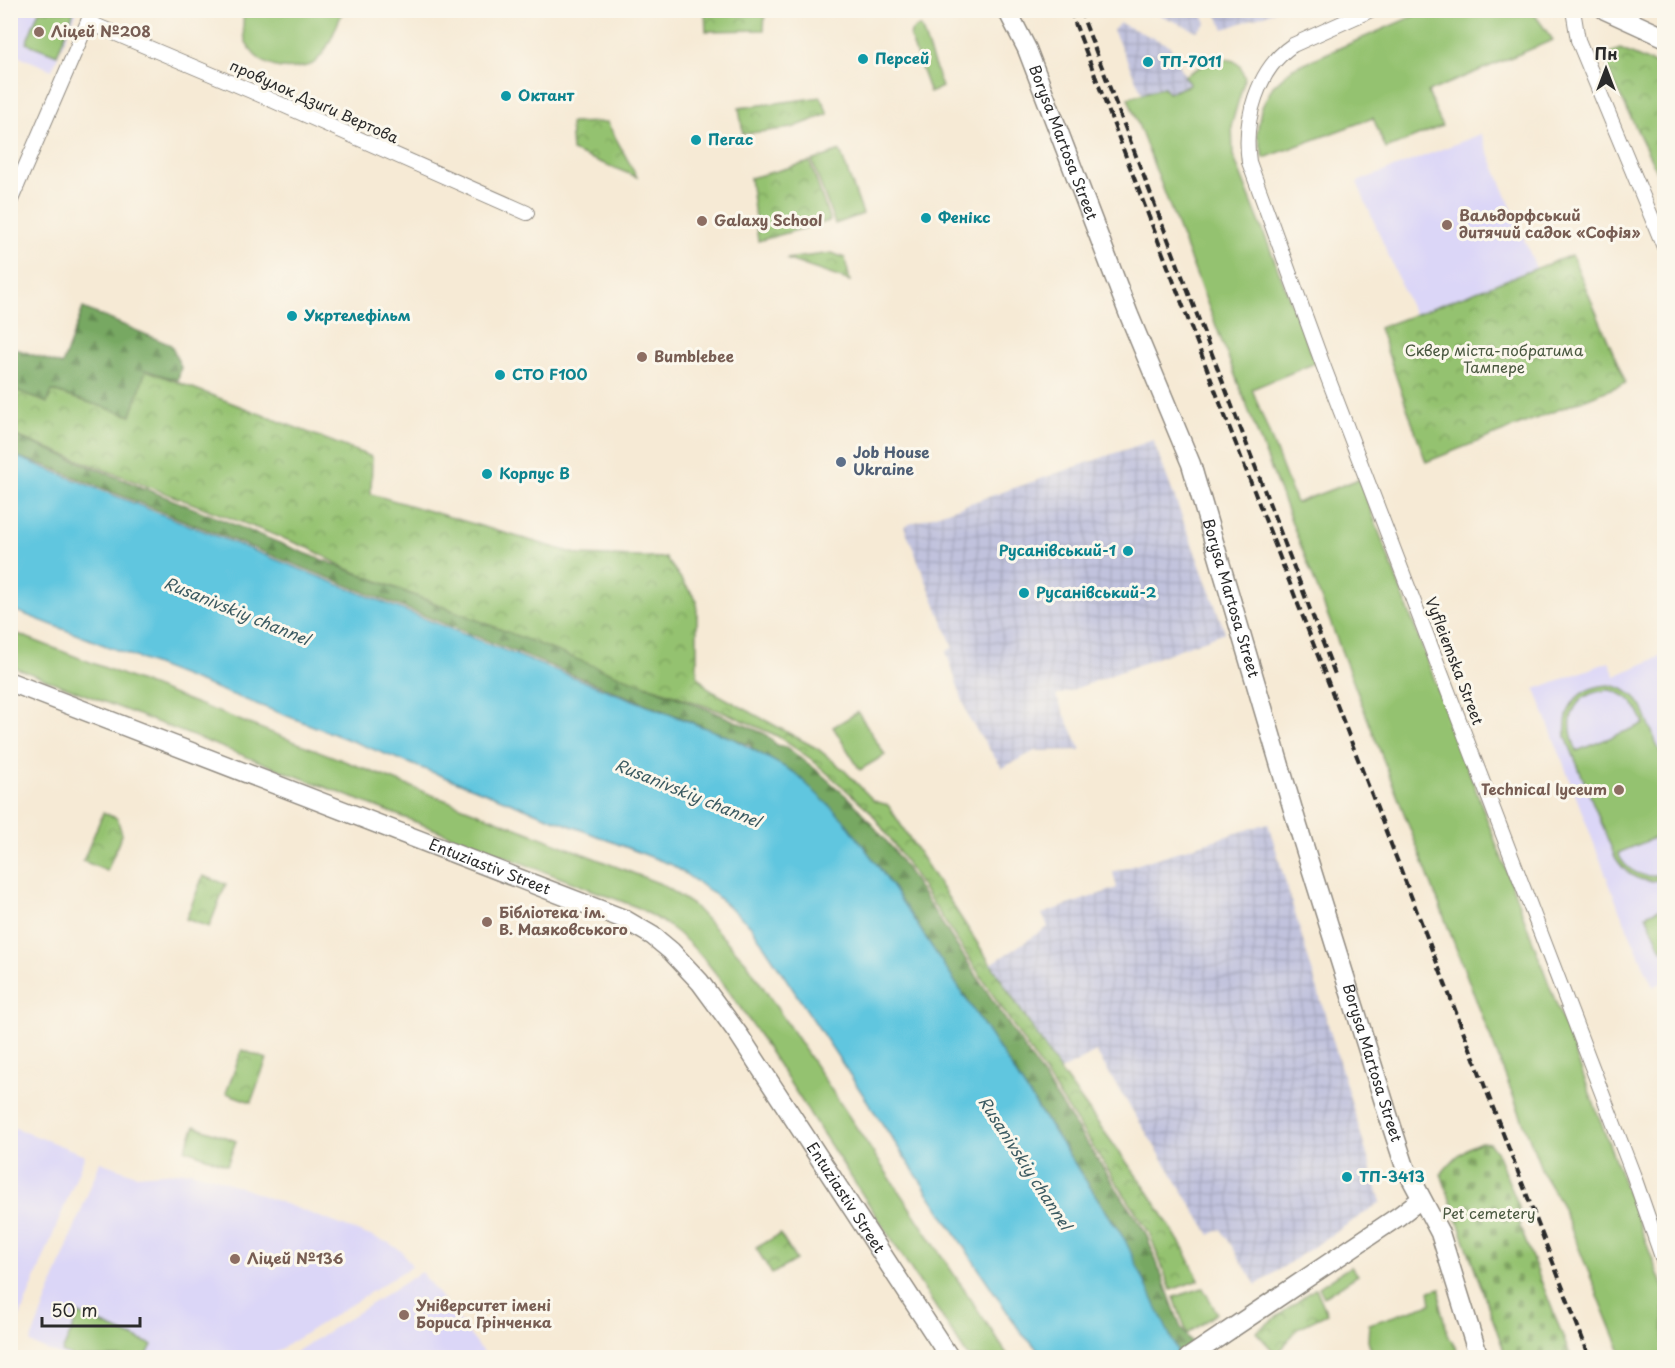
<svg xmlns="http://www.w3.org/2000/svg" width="1675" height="1368" font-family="'Playpen Sans',sans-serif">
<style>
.built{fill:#dbd6f7}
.industrial{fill:url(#industrial-grid)}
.green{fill:#94c270;stroke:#60764e;stroke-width:1.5;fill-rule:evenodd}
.forest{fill:url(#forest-firs);stroke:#516a46;stroke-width:1.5}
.cemetery{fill:url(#cemetery-stones);stroke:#60764e;stroke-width:1.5}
.park{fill:url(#park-crowns);stroke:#60764e;stroke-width:1.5}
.water{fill:#61c6df;stroke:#467885;stroke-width:1.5}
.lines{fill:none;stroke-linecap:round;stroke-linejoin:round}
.street-casing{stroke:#908a80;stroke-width:16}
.secondary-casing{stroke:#908a80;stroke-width:21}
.street{stroke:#fff;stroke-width:14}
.secondary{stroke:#fff;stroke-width:18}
.rail{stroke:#2b2b2b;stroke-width:4;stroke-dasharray:9 4.5;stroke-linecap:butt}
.education-dot{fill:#8d6e63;stroke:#fbf7ec;stroke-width:2}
.culture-dot{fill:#0f9aa8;stroke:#fbf7ec;stroke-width:2}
.service-dot{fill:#5c6f8a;stroke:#fbf7ec;stroke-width:2}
.labels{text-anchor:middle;stroke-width:6;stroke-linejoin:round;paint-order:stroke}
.education-label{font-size:15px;font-weight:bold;fill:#785e54;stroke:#fbf7ec;text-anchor:start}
.culture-label{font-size:15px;font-weight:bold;fill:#0d838f;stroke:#fbf7ec;text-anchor:start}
.street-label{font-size:15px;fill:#2b2b2b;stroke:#fbf7ec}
.park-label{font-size:15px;fill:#4a5840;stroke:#fbf7ec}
.service-label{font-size:15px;font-weight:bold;fill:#4e5e75;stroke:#fbf7ec;text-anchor:start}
.water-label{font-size:16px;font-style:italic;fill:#3b5a61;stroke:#fbf7ec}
</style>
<defs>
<pattern id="industrial-grid" width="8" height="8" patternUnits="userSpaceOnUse" patternTransform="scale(1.5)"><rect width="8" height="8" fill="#c1c2dd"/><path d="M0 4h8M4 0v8" fill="none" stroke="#a6a7be"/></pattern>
<pattern id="forest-firs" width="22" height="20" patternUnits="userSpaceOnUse" patternTransform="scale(1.5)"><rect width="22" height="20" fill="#77a862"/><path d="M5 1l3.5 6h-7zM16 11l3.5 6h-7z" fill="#628951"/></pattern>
<pattern id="cemetery-stones" width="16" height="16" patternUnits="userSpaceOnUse" patternTransform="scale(1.5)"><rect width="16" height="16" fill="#94c270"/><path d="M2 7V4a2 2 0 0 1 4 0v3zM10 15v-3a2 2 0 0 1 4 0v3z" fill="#799e5c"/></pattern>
<pattern id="park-crowns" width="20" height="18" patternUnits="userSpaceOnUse" patternTransform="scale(1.5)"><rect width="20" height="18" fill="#94c270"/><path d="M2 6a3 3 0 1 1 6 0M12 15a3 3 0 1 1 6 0" fill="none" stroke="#799e5c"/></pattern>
</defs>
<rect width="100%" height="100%" fill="#fbf7ec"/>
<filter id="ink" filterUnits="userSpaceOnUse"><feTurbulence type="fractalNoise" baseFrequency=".0167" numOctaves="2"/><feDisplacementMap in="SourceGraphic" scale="12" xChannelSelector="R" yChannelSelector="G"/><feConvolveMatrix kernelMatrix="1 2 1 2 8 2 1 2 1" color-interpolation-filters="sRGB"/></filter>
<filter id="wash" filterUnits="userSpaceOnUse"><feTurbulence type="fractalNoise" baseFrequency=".008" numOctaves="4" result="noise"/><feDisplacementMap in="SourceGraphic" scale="24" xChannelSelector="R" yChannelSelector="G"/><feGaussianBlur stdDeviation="1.35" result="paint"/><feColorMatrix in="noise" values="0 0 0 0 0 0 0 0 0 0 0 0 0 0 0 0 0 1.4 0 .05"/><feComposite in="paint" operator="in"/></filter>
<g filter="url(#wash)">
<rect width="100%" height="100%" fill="#f6ead5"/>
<g class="built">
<path d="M10,11H77L52,70L11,53Z"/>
<path d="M1481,134L1536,268L1414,315L1357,182Z"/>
<path d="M1664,655V982L1653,987L1619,909L1535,689L1609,662L1615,676Z"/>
<path d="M10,1126L85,1155L11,1339H10Z"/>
<path d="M100,1162L136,1175L191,1171L213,1177L389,1243L402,1252L412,1266L268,1357H64L30,1343Z"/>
<path d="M421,1272L487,1357H288Z"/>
</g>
<g class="industrial">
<path d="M1150,11H1200L1206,23L1197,31Z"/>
<path d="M1215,11H1275L1224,29Z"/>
<path d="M1120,23L1169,45L1190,85L1168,93L1164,87L1143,95L1113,30Z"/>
<path d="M1153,440L1225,632L1056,696L1081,750L1035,751L1002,768L969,719L946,652L953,647L904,526Z"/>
<path d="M1268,823L1381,1202L1256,1285L1221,1229L1210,1235L1096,1052L1060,1071L991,964L1048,927L1042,914L1117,888L1113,872Z"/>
</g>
<g class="green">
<path d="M39,11H74L57,55L26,43Z"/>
<path d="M244,11V10L343,11C335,28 329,51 314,63C310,66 306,66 301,67C279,72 256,64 246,42C242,32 243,21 244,11Z"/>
<path d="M1425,11H1532L1553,40L1428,92L1442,126L1386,149L1373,118L1264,158L1257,134L1261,109L1273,86L1293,68Z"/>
<path d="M917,27H921L942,87L930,93L910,37L911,32Z"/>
<path d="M1217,57L1234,61L1240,66L1245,78L1232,123L1233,155L1315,363L1252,389L1296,503L1359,479L1664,1290V1357H1623L1561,1204L1544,1176L1128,98L1164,87L1168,93L1190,85L1184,76Z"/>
<path d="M840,151L863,214L835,224L812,161Z"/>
<path d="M10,631L661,884L693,905L747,963L1009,1357H968L751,1023C727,989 702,949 667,925C658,919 648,914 639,908L11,666Z"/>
<path d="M1610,685L1623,689L1634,696L1642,707L1664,762V834L1618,853C1625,871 1645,881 1664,874V879C1642,885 1626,875 1615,857L1566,737C1563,705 1578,687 1610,685ZM1610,690C1629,695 1637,705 1644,724L1577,751C1563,720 1572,692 1610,690Z"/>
<path d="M858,712L885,755L860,770L833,727Z"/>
<path d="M1664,907V949L1662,950L1646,915Z"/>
<path d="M195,1126L236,1141L227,1165L185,1149Z"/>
<path d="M1351,1266L1358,1275L1324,1297L1319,1287Z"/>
<path d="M1203,1288L1217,1313L1187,1334L1174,1297Z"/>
<path d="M1441,1288L1440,1306L1449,1337L1461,1357H1373L1368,1340L1369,1324L1431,1304L1429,1291Z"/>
<path d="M79,1314L152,1345L146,1357H74L62,1352Z"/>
</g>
<g class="forest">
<path d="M83,308L171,345L181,367L178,380L146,371L131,416L53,391L47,403L11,388V347L62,365Z"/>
<path d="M10,434L302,552L712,711L765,734L777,745L786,747L814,768L853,802L893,849L1146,1233L1181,1328L1202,1357H1181L1169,1336L1122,1235L881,870L847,825L795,773L754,750L750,745L44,465L11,455Z"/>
</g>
<path class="cemetery" d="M1481,1142L1489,1143L1497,1153L1519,1207L1520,1227L1571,1357H1503V1348L1441,1174C1453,1159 1463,1149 1481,1142Z"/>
<g class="park">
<path d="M705,11H765L764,30L706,31Z"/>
<path d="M1620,49L1664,68V180L1662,182L1608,70L1610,53Z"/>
<path d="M821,97L828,114L792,128L743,134L739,108Z"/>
<path d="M607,122L637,177L572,151L570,123Z"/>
<path d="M810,162L830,221L758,241L750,178Z"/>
<path d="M832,253L845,258L850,281L786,259Z"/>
<path d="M1572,255L1626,383L1426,462L1379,328Z"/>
<path d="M146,370L372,457L371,494L580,555L666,558L697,601V676L710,690L818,749L844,770L874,801L888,805L1060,1071L1149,1193L1184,1249L1199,1280L1171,1290L1149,1232L895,846L870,811L811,759L777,736L731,715L617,675L345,568L311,549L11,434V388L47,403L52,391L131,416Z"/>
<path d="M103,813L117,818L122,834L107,871L83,861Z"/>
<path d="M203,876L226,884L209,927L186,919Z"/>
<path d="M242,1050L267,1059L251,1102L226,1093Z"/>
<path d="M780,1234L796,1260L772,1274L756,1248Z"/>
<path d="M1316,1288L1327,1314L1298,1328L1277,1355L1256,1332Z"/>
</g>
<path class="water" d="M10,454L539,664L734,739L795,773L844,820L878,866L924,935L1125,1240L1180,1357H1046L1022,1334L751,926L713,893L672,865L11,609Z"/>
</g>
<g filter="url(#ink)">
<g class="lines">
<defs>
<g id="street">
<path d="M1371,10L1293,45C1257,69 1243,121 1249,162L1323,365L1633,1174L1664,1263"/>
<path d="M1573,10L1578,40L1664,247"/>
<path d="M88,22L251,91L527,213"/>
<path d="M10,202L93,10"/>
</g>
<g id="secondary">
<path id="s1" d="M1007,10L1027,49L1129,315L1191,464L1296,820L1389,1118L1405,1167L1440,1233L1479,1358"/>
<path d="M1605,10L1664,37"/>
<path id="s2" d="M10,682L624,919L653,936L671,951L700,982L739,1035L950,1358"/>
<path d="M1188,1358L1399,1216L1421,1199"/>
</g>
</defs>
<use href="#street" class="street-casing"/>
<use href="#secondary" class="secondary-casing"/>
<use href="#street" class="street"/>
<use href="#secondary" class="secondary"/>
<g class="rail">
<path d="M1070,10L1220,403L1590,1358"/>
<path d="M1080,10L1336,677"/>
</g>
</g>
</g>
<g class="education-dot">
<circle cx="39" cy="32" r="6"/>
<circle cx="702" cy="221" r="6"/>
<circle cx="1447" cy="225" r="6"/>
<circle cx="642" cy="357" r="6"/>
<circle cx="1619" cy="790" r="6"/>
<circle cx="487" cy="922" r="6"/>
<circle cx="235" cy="1259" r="6"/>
<circle cx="404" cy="1315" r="6"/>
</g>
<g class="culture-dot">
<circle cx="863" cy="59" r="6"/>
<circle cx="1148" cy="62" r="6"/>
<circle cx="506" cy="96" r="6"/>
<circle cx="696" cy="140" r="6"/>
<circle cx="926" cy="218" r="6"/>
<circle cx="292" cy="316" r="6"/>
<circle cx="500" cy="375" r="6"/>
<circle cx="487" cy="474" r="6"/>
<circle cx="1128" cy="551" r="6"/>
<circle cx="1024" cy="593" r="6"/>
<circle cx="1347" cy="1177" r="6"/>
</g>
<circle class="service-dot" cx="841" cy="462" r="6"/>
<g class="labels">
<g class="education-label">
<text x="51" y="37">Ліцей №208</text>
<text x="1459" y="221">Вальдорфський<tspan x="1459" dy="17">дитячий садок «Софія»</tspan></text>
<text x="714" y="226">Galaxy School</text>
<text x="654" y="362">Bumblebee</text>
<text x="1607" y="795" text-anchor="end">Technical lyceum</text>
<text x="499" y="918">Бібліотека ім.<tspan x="499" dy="17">В. Маяковського</tspan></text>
<text x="247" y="1264">Ліцей №136</text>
<text x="416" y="1311">Університет імені<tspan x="416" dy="17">Бориса Грінченка</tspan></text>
</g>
<g class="culture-label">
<text x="875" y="64">Персей</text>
<text x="1160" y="67">ТП-7011</text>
<text x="518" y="101">Октант</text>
<text x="708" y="145">Пегас</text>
<text x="938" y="223">Фенікс</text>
<text x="304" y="321">Укртелефільм</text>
<text x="512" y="380">СТО F100</text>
<text x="499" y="479">Корпус В</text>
<text x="1116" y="556" text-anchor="end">Русанівський-1</text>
<text x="1036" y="598">Русанівський-2</text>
<text x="1359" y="1182">ТП-3413</text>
</g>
<g class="street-label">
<text transform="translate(314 102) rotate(24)" y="5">провулок Дзиґи Вертова</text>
<text dy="5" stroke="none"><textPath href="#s1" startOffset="144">Borysa Martosa Street</textPath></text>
<text dy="5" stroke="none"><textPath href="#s1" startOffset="630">Borysa Martosa Street</textPath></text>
<text transform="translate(1454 661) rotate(69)" y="5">Vyfleiemska Street</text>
<text dy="5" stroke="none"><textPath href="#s2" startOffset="514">Entuziastiv Street</textPath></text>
<text dy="5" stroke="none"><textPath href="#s1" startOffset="1116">Borysa Martosa Street</textPath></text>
<text dy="5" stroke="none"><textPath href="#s2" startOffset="1018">Entuziastiv Street</textPath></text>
</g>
<g class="park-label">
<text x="1494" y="356">Сквер міста-побратима<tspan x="1494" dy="17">Тампере</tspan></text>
<text x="1489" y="1219">Pet cemetery</text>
</g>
<g class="service-label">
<text x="853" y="458">Job House<tspan x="853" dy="17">Ukraine</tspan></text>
</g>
<g class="water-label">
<text transform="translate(237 611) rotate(22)" y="6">Rusanivskiy channel</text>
<text transform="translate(688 793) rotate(22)" y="6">Rusanivskiy channel</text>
<text transform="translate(1025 1163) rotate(57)" y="6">Rusanivskiy channel</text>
</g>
</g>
<rect width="1675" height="1368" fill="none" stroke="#fbf7ec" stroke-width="36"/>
<g transform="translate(1606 69)" stroke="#fbf7ec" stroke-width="4.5" paint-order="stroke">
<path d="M0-4.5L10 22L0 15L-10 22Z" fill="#2b2b2b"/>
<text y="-9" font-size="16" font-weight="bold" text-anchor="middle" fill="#2b2b2b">Пн</text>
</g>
<path d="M42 1317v9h98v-9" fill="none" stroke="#2b2b2b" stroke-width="3"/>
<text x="51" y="1317" font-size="18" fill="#2b2b2b" stroke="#fbf7ec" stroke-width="4.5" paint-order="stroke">50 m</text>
</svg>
